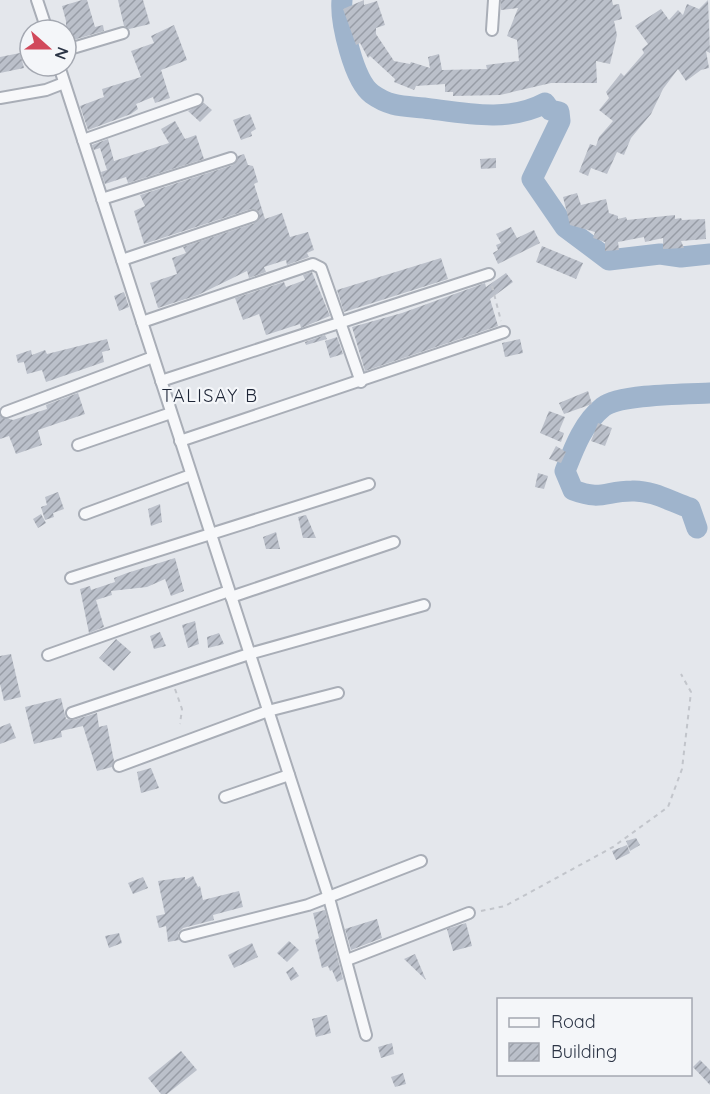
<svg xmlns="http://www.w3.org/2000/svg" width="710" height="1094" font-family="Quicksand,sans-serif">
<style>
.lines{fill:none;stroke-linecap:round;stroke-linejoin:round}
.river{stroke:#9fb4cc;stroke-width:21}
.building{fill:url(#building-hatch)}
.minor-casing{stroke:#a9aeb7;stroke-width:14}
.path{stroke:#c2c5cb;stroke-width:2;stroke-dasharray:4.5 4.5;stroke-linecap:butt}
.minor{stroke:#f7f8fa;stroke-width:10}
.labels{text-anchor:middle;stroke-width:4.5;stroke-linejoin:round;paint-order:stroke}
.neighbourhood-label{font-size:18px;letter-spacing:1.5px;fill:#1d2536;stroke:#f4f6f9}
</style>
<defs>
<pattern id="building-hatch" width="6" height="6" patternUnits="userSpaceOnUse" patternTransform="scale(1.5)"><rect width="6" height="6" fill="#bbc0ca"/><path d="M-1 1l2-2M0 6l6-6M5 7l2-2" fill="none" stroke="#989da6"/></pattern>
</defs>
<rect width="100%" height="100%" fill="#e4e7ec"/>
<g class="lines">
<g class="river">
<path d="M342,0C340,22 354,81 372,94C390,107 404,106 424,108C464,113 508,123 545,103L550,110L559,112L560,121L532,179L565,227L609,260L660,254L681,257L710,254"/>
<path d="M697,528L690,508C672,502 652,490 632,491C605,491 602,501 573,490L565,471C574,448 583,423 603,407C619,394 687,394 710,393"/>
</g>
</g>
<g class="building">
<path d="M82,0H87L95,27L103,25L104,31L66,42V21L62,6Z"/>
<path d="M118,0H143L150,24L129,29L124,26Z"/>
<path d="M364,0V5L377,1L385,25L376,28V34L394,61L410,64L411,62L430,68L428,57L439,54L442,70L487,69L486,65L519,61L517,40L507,36L518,8L501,10V0H612L613,5L619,4L622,19L614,21L617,35L610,64L596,61L597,83H551L500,95L453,96V92H445V84L416,86L414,90L394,82L395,79L370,56L368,58L360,43L356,45L343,9Z"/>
<path d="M708,0L710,53L706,51L709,68L701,70L686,81L678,69L663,89L651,114L631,138L624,155L617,152L607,174L591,168L588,176L579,172L590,144L596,146L599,137L613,121L599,110L609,98L606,92L621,73L624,76L644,53L642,49L648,44L635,26L661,9L669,20L678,10L683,15L687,4L699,9Z"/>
<path d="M174,25L187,60L161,70L170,98L155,103L153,97L136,104L138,109L131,114L88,130L80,106L104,97L102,89L141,77L131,51L154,43L151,36Z"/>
<path d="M20,53L24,68L0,73V57Z"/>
<path d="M204,103L212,110L200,122L188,111Z"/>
<path d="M250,114L256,129L251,132L252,136L241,140L233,120Z"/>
<path d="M175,121L185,139L196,135L204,159L128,183L126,177L105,184L101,172L107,170L100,148L94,150L92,145L108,139L114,161L169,143L161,129Z"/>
<path d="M244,154L248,165L253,166L258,182L254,184L265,219L282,213L290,237L308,232L314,250L307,253L309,257L287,265L286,260L264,267L266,272L249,278L247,271L198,295L158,308L150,283L177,274L172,258L186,253L183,247L255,223L260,214L257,210L251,209L144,244L134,211L145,206L140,195L233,165L238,156Z"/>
<path d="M496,158V168L481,169L480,159Z"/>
<path d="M577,193L581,205L606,199L609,213L618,216V219L626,217L627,220L675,215V219L681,218L682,220L705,219L706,239L681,241L684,248L663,249V238L645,242L644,237L618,242L619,250L605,251V242L593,238L595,232L570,225L563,197Z"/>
<path d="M511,227L517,238L534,230L540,243L498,264L493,253L498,250L496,245L501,243L496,234Z"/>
<path d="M542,246L583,263L576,279L536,262Z"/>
<path d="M441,258L448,279L344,312L337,290Z"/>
<path d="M312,272L330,316L301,328L300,324L266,335L259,314L243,320L235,298L284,282L286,287L305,280L303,275Z"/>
<path d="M506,273L513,282L490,299L498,326L365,371L352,327L402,313L485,283L486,287Z"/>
<path d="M124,292L129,307L119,311L114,296Z"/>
<path d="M325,335L327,339L306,345L305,342Z"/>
<path d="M337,337L343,354L330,358L325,341Z"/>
<path d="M107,339L110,350L102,352L104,362L46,382L42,370L27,374L24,362L18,363L16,355L31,350L32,355L45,350L47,354Z"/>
<path d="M520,339L523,353L505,357L502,343Z"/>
<path d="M588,391L592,404L564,414L559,403Z"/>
<path d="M78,393L85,414L38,430L42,445L16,454L9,436L0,439V416L13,420L47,409L46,405Z"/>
<path d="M549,411L565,417L559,431L564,433L561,442L540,433Z"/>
<path d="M598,423L612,428L605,446L591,441Z"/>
<path d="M556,446L566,452L561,463L549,459Z"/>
<path d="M538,473L548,476L544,489L535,487Z"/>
<path d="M58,492L64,509L53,513L54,517L45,520L41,507L47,505L45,497Z"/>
<path d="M160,504L162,522L151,526L148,509Z"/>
<path d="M41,514L46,523L38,528L33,519Z"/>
<path d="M306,515L316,538H303L298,517Z"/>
<path d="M276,532L280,549H266L263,537Z"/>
<path d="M175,558L184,591L171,596L165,579L147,587L111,591L112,595L96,600L104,627L89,633L80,589L90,586L91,590L115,582L114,578L127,573Z"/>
<path d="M195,621L199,644L188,648L182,625Z"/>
<path d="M160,632L166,646L154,649L150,636Z"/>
<path d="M219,633L224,644L208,648L207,637Z"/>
<path d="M116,639L131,652L114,671L99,658Z"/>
<path d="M11,654L21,697L4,701L0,684V656Z"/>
<path d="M61,698L66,719L74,720L97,713L99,727L107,725L114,761L112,767L97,771L83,726L61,731L62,737L34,744L25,707Z"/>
<path d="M10,723L16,738L0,744V727Z"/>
<path d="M151,768L159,788L141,793L137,772Z"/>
<path d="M636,838L640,845L630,851L626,841Z"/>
<path d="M627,845L630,853L616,860L612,851Z"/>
<path d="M193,876L198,887L200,886L203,900L239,891L243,907L213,915L214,920L183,928L178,933L179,940L168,942L166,926L159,928L156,916L165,914L158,881L185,877V880Z"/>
<path d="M143,877L148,888L133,894L128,883Z"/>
<path d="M325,910L343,979L337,982L332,970L330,971L328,966L322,968L315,940L319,938L313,913Z"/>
<path d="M377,919L382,938L351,950L345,929Z"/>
<path d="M466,923L472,946L453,951L447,929Z"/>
<path d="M119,933L122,943L109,948L105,936Z"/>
<path d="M289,941L299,950L287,962L277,953Z"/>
<path d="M252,943L258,957L234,968L228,955Z"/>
<path d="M415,954L426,980L404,959Z"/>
<path d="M293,967L299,976L291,981L286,972Z"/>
<path d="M327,1015L331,1033L316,1037L312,1019Z"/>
<path d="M392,1043L394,1054L381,1058L378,1047Z"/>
<path d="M181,1051L197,1070L167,1094H161L148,1078Z"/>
<path d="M700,1060L710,1070V1085L693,1067Z"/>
<path d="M403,1073L406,1084L395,1087L391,1077Z"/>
</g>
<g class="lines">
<defs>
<g id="minor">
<path d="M37,0L47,30"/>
<path d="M492,30L494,0"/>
<path d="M66,50L123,33"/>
<path d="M59,66L329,898L366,1035"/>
<path d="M0,98L46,90L64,83"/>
<path d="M83,140L197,100"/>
<path d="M102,199L231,158"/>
<path d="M122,260L253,216"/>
<path d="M142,322L313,264L321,268L361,382"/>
<path d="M161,381L489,274"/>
<path d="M6,412L153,357"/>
<path d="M180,441L504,332"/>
<path d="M78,445L171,413"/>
<path d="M85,514L191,475"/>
<path d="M71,578L369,484"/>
<path d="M231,597L394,542"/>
<path d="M48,655L229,591"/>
<path d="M72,713L249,654L424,605"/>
<path d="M119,766L268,711L338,693"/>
<path d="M225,797L289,775"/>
<path d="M185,936L308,905L421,861"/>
<path d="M347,960L469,913"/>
</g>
</defs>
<use href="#minor" class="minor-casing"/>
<g class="path">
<path d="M492,286L501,321"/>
<path d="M175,689L182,709L180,724"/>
<path d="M481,911L505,906L613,847L668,807L682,769L691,692L681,674"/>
</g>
<use href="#minor" class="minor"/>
</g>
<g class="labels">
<g class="neighbourhood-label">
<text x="210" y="402">TALISAY B</text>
</g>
</g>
<rect x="497" y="998" width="195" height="78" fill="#f4f6f9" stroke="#a4a8b1" stroke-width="1.5"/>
<rect x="509" y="1018" width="30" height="9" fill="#f7f8fa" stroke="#a4a8b1" stroke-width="1.5"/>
<text x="551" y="1028" font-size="18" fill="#2b3445">Road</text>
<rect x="509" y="1043" width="30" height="18" fill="url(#building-hatch)" stroke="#a4a8b1" stroke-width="1.5"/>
<text x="551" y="1058" font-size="18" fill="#2b3445">Building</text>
<g transform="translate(48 48) rotate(111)"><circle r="28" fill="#f4f6f9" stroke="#a4a8b1" stroke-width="1.5"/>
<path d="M0-4.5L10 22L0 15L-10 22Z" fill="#d1495b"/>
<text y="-9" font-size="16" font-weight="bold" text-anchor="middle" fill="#2b3445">N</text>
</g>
</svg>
